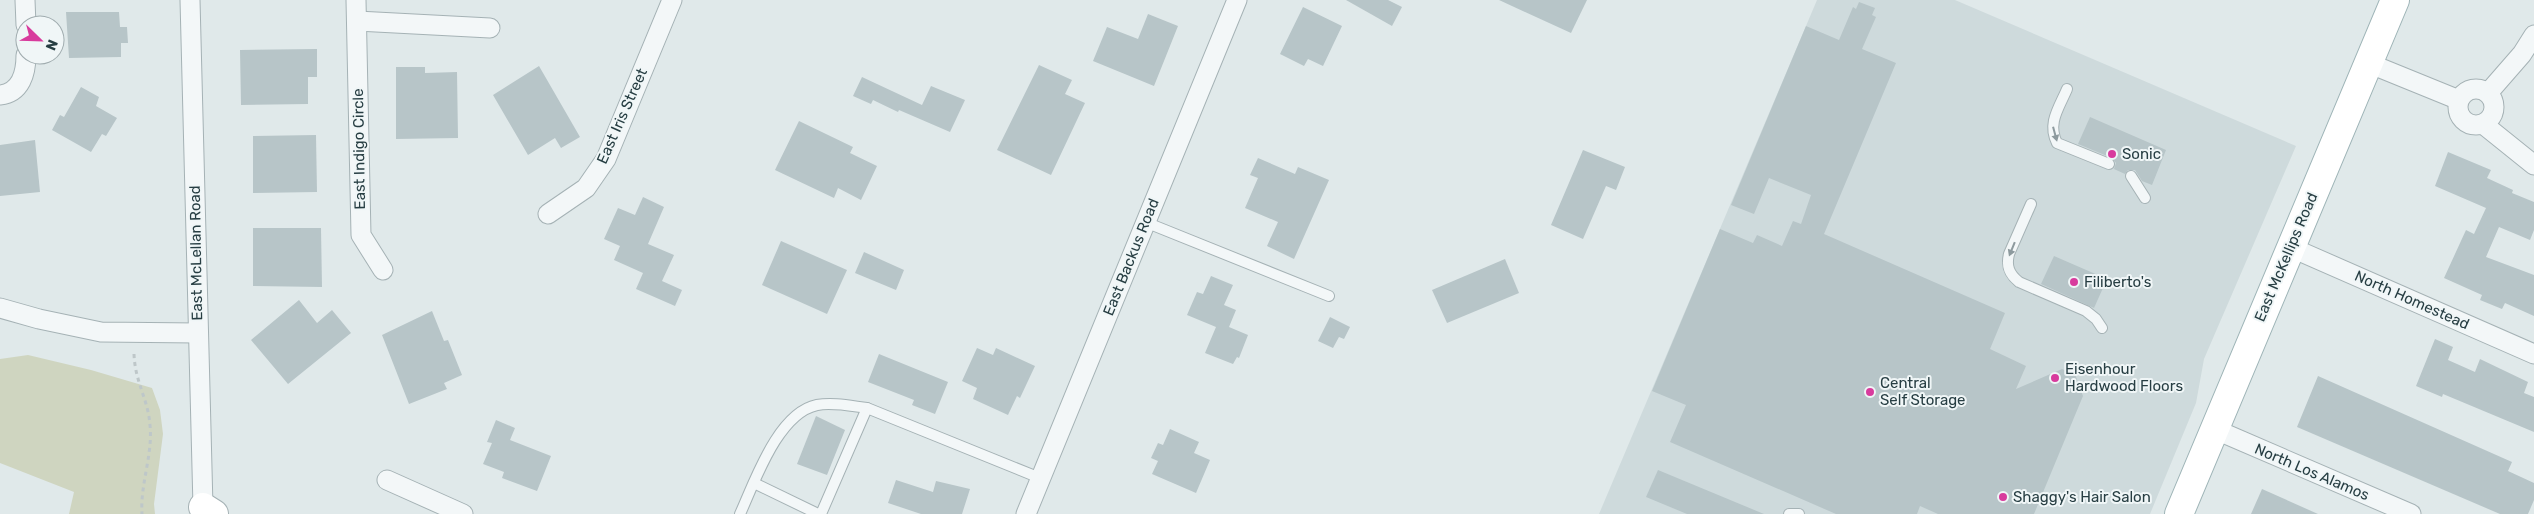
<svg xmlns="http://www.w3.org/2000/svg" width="2534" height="514" font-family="Rubik,sans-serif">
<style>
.built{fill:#cedadc}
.green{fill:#cfd5c0}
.building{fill:#b7c5c8}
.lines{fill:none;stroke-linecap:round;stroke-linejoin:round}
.lane-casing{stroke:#a5b2b5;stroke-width:12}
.street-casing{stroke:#a5b2b5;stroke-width:21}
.secondary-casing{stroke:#a5b2b5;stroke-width:30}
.primary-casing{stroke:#9eb4b7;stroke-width:30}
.path{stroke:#bec7c9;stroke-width:3;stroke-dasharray:4 4;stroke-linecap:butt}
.lane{stroke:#f3f7f8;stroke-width:10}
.street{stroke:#f3f7f8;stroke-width:19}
.secondary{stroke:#fff;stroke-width:28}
.primary{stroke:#fff;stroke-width:28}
.oneway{fill:#8d9a9e}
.poi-dot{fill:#d83b9d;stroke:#f0f6f7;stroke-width:2}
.labels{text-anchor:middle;stroke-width:4;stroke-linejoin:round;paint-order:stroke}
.street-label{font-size:15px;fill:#273e43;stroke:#f0f6f7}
.poi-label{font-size:15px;fill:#273e43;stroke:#f0f6f7;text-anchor:start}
</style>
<rect width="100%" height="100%" fill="#e0e9ea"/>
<path class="built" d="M1817,0H1955L2296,146L2204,359L2196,403L2150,514H1599Z"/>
<path class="green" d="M28,355L91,370L152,388L160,410L163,434L154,504L155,514H69L74,492L0,463V359Z"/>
<g class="building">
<path d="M1346,0H1388L1402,7L1392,26Z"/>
<path d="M1499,0H1587L1571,33Z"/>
<path d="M1859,2L1875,8L1872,15L1876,17L1862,49L1896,63L1824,234L2005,313L1990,349L2026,366L2016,389L2062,369L2075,374L2083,396L2034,514H1938L1920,506L1917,514H1836L1670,442L1686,405L1652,391L1720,229L1753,243L1757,235L1782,246L1793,221L1801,224L1811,195L1769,178L1754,214L1731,205L1806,26L1839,40L1853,7L1856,9Z"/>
<path d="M1303,7L1342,26L1323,66L1308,59L1304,66L1280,54Z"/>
<path d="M66,12H119L120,27H127L128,43H121V57L69,58Z"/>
<path d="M1148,14L1178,26L1154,86L1093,61L1107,27L1138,39Z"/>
<path d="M317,49V77H308V104L241,105L240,50Z"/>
<path d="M1039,65L1072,80L1065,94L1085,103L1051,175L997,150Z"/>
<path d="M539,66L580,137L561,148L555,138L528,155L493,95Z"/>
<path d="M396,67H425V73L457,72L458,138L396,139Z"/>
<path d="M862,77L922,105L931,86L965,100L950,132L899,110L898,112L873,100L871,104L853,96Z"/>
<path d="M81,87L99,97L96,106L117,118L106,136L102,134L91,152L52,130L60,115L64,117Z"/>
<path d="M2090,117L2166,150L2152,185L2142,181L2135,170H2128L2125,174L2114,169L2116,163L2112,158L2078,144Z"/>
<path d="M799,121L853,147L850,153L877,166L861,200L838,188L834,198L775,170Z"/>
<path d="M316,135L317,192L253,193V136Z"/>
<path d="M35,140L40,192L0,196V145Z"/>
<path d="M1583,150L1625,167L1616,190L1606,186L1583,239L1551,225Z"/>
<path d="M2448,152L2491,170L2487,178L2513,190L2512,193L2534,202V230L2530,240L2499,227L2486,257L2534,275V316L2505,303L2502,309L2480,300L2482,295L2444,278L2466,230L2474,234L2486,208L2435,186Z"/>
<path d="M1258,158L1295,174L1298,167L1329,180L1294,259L1267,246L1278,222L1245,208L1258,178L1250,175Z"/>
<path d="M643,197L664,207L648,244L674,255L662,281L682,290L675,306L636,289L643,273L614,260L620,246L604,239L618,208L635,215Z"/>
<path d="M253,228H321L322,287L253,286Z"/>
<path d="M781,241L847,270L827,314L762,285Z"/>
<path d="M864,252L904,270L896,290L855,273Z"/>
<path d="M2054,256L2107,279L2094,308L2041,284Z"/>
<path d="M1505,259L1519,293L1447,323L1432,290Z"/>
<path d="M1211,276L1233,285L1224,305L1236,310L1229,327L1248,335L1239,358L1237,357L1233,364L1205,353L1216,327L1187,315L1197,292L1203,294Z"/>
<path d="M299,300L317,323L332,310L351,333L288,384L251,340Z"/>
<path d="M432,311L444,341L448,340L462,375L444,383L447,389L409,404L382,335Z"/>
<path d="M1330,317L1350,327L1344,339L1339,337L1333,348L1318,341Z"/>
<path d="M2435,339L2453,347L2448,360L2475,372L2480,359L2528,382L2524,393L2534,397V432L2443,394L2442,397L2416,386Z"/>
<path d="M977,348L993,355L996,348L1035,366L1020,398L1017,396L1008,415L973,399L977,388L962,381Z"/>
<path d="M879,354L948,382L935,414L912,405L914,400L868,382Z"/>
<path d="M2318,376L2512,462L2508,471L2534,483V500L2528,514H2500L2297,427Z"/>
<path d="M816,416L845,430L827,475L797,464Z"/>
<path d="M496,420L515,428L510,440L551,456L537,491L502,478L504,472L483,464L492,443L487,442Z"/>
<path d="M1170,429L1199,442L1194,453L1210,460L1196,493L1152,474L1158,461L1151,458L1158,443L1163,445Z"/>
<path d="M1658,470L1764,514H1687L1646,497Z"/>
<path d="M896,480L933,492L936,481L970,489L962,514H921L888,503Z"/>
<path d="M2262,489L2318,514H2251Z"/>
</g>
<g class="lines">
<defs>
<g id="lane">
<path d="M2067,89C2059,108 2047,123 2057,143L2109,164"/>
<path d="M2131,176L2145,198"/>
<path d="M2031,204L2009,254C2006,266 2009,274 2019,282L2086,311L2096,319L2102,328"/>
<path d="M1145,222L1329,296"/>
<path d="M754,483L818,514"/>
<path d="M740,514C755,481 778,413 817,405C833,402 851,406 867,408L1040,478"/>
<path d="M821,514L867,408"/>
<path d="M1789,514H1799"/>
</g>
<g id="street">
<path d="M25,0L26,25"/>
<path d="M190,0L203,507"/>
<path d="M356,0L361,235L383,270"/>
<path d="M357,21L490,28"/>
<path d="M2368,63L2459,100"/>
<circle cx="2476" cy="107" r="18"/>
<path d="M2488,93L2522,54L2534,35"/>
<path d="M0,95C21,93 26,73 26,55"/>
<path d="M2483,124L2534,165"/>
<path d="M548,214L586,188L606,159L672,0"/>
<path d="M2290,247L2534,354"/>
<path d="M0,308L39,319L101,332L197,333"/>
<path d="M2214,429L2411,514"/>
<path d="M387,480L463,514"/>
<path d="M1026,514L1237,0"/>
</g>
<path id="secondary" d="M203,507L214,514"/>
<path id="primary" d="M2179,514L2395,0"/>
</defs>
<use href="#lane" class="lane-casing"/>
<use href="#street" class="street-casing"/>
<use href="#secondary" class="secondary-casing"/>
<use href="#primary" class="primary-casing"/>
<path class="path" d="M134,354C135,382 148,399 150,425C153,455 140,484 142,514"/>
<use href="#lane" class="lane"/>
<use href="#street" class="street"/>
<use href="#secondary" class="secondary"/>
<use href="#primary" class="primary"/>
</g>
<defs><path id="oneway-solid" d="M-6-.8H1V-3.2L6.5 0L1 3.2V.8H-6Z" transform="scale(1.25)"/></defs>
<g class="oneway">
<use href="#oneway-solid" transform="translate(2055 134) rotate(75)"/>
<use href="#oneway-solid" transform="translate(2012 249) rotate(112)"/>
</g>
<g class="poi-dot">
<circle cx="2112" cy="154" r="5"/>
<circle cx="2074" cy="282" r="5"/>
<circle cx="2055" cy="378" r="5"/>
<circle cx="1870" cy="392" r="5"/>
<circle cx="2003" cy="497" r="5"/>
</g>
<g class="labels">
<g class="street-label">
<text transform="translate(622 116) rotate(-66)" y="5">East Iris Street</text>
<text transform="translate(359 149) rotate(-91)" y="5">East Indigo Circle</text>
<text transform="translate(196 253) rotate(-91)" y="5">East McLellan Road</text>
<text transform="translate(1131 257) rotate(-68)" y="5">East Backus Road</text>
<text transform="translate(2286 257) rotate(-67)" y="5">East McKellips Road</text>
<text transform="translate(2412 300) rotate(24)" y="5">North Homestead</text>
<text transform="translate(2312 472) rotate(23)" y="5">North Los Alamos</text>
</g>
<g class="poi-label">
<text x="2122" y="159">Sonic</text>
<text x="2084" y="287">Filiberto's</text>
<text x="2065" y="374">Eisenhour<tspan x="2065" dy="17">Hardwood Floors</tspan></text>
<text x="1880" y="388">Central<tspan x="1880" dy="17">Self Storage</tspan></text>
<text x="2013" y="502">Shaggy's Hair Salon</text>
</g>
</g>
<g transform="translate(40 40) rotate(113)"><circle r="24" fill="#f0f6f7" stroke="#a0acaf"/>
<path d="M0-4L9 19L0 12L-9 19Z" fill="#d83b9d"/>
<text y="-8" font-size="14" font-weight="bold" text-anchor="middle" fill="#273e43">N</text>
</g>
</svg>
